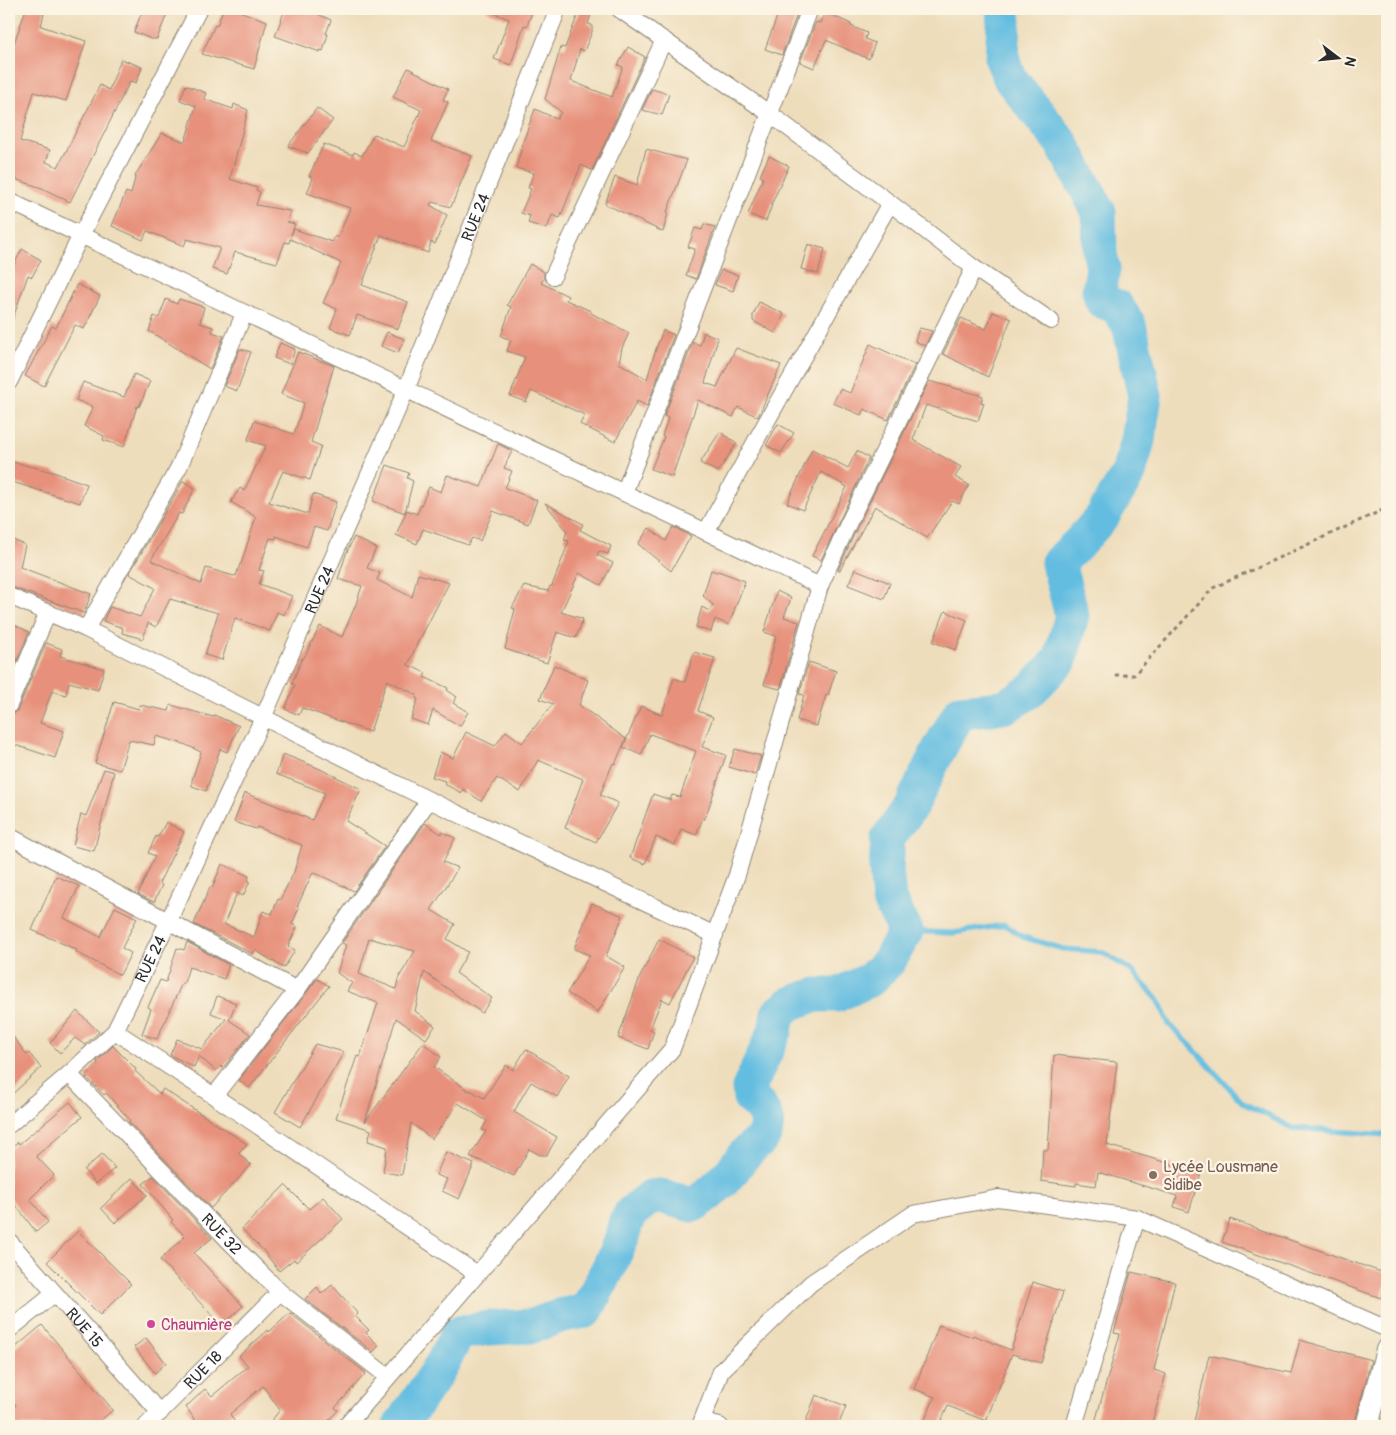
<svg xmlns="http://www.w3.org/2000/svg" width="1396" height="1435" font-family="Pangolin,sans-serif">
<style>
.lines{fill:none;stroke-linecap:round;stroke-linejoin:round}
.stream{stroke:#64bde1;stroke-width:5.5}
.river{stroke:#64bde1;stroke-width:35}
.building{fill:#e7917b;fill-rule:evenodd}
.street-casing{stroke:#8c8473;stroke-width:18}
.secondary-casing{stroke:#8c8473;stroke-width:24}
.path{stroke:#8c8473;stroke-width:3;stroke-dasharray:4 4;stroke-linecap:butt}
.street{stroke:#fff;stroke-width:16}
.secondary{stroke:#fff;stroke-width:22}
.education-dot{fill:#8d6e63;stroke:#fcf5e5;stroke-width:2}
.hotel-dot{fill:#d1479c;stroke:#fcf5e5;stroke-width:2}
.labels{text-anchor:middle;stroke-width:4.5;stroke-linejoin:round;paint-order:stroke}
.street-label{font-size:16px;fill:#2b2b2b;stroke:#fcf5e5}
.education-label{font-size:16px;fill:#785e54;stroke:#fcf5e5;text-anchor:start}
.hotel-label{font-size:16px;fill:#b23c85;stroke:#fcf5e5;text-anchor:start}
</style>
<rect width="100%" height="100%" fill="#fcf5e5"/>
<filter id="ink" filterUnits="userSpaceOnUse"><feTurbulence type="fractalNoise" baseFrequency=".02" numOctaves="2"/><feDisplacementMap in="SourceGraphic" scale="10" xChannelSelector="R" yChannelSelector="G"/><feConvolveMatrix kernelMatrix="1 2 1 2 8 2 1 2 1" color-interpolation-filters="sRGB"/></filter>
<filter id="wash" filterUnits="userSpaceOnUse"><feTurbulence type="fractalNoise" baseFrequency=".0096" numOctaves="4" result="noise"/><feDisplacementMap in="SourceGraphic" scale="20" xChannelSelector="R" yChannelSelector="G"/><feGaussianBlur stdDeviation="1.12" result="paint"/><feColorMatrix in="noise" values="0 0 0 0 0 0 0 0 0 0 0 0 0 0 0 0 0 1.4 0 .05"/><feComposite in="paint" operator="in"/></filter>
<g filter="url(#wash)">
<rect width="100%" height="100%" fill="#edb"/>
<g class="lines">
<path class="stream" d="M906,931L953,933L1005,925L1023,937L1063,949L1102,952L1132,971L1159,1001L1169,1024L1192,1047L1243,1103L1293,1128L1387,1135"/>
<path class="river" d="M400,1426L440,1368L458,1333L489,1328L532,1326L563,1315L586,1311L609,1267L624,1233L625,1224L631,1213L650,1197L660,1196L693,1205C708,1197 720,1185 731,1172C737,1165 741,1157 748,1151C752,1146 762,1141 764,1135C771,1119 762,1107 750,1098L749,1088L775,1031L778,1014L790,1004L803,999L816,995H837L871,979L889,961L906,931L889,900L886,869L888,838L911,806L938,751L960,712L991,709L1006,706L1029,692L1060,660L1072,615L1058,563L1079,543L1102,517L1129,473L1138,440L1145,396L1129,325L1117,307L1102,301L1099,290L1103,269L1100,253L1099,212L1061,142L1011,80L1002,59L1004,22L1003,9"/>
</g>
<g id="blocks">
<g class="building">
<path d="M26,9H45L41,26L86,41L66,101L34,92L20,141L50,150L46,162L58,167L100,85L109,90L121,59L142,67L136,83L130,81L70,202L42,188L9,177V48L12,49Z"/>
<path d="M143,9H169L157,39H151L134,32Z"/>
<path d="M223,9H230L242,12L267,21L254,69L202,54L215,25L217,26Z"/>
<path d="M285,9H306L331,20L326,34H328L323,51L320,50V52L275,36Z"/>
<path d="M486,9H533L527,26L524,25L511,65L494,59L509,19L486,10Z"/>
<path d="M580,9H593L588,24L592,25V32L584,51L580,49L571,81L612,97L623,67L618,65L628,47L645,57L592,170L581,165L560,218L552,215L547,229L528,223L530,216L521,213L531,189L528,188L534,173L516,168L524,139L535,109L557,119L561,112L545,99L561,47L565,48Z"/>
<path d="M780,9H784L797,14L782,55L765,49Z"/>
<path d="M825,12L851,24V26L867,33L865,39L875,43L869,59L826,40L814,68L800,62L816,22L820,23Z"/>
<path d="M408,68L448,89L443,100L448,102L431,141L472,156L451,207L432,202L430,205L447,215L435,244L431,242L428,253L381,235L362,285L408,302L398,329L357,315L350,335L330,328L337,309L323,303L341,263L290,239L289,243L285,242L277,263L235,252L227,274L212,269L220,248L187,239L184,246L147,231L143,240L112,226L126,192L131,194L136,174L162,133L185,142L196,106L180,100L186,85L206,93L204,99L233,109L234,104L248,110L230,179L257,188L256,190L260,192L256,205L290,211L287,222L295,224L291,235L294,229L332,242L335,236L338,238L350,208L307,193L313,178L309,176L324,144L353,155L354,152L362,156L374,134L404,147L421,110L393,97Z"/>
<path d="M652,89L669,94L662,115L642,110Z"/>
<path d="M317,108L333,120L308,153L288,146Z"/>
<path d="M646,149L687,160L667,212L668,213L663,232L605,204L615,177L637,185Z"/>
<path d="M769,156L789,166L771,205H772L766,221L748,214L763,178L760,176Z"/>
<path d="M704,224L715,227L696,279L686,275L695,249L688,247L695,228L702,230Z"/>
<path d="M808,244L825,249L818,274L801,269Z"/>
<path d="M22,249L41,260L32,277L28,275L11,324H9V274Z"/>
<path d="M530,264L544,272V278L541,283L568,296L566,300L591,311V313L629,333L622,348L619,363L647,379L656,349L663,330L674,335L647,406L637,401L615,442L580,424L585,415L531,391L526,402L510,396L525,357L507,351L511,340L501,336L511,307L507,305Z"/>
<path d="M721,270L738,275L733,291L715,285Z"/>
<path d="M77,284L100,296L84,329L75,325L44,386L25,376L52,326L56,328Z"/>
<path d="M166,299L177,304L179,299L204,307L200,323L213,327L212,332L224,336L210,369L149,331L154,316L159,318Z"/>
<path d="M759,302L784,314L775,333L753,321V315Z"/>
<path d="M993,312L1011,319L988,377L943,354L961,318L986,329Z"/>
<path d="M919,328L932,331L925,346L915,341Z"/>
<path d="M387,332L404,339L398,353L381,346Z"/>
<path d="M704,332L718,338L705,383L717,387L736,348L781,365L758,417L738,407L733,417L698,400L672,477L651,469L664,437L662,436L668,418L664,416L693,342L700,345Z"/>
<path d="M280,343L295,349L290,364L274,358Z"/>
<path d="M870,344L915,365L888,420L864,409L861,415L833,403L840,389L850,393Z"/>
<path d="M240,349L251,352L237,391L224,386Z"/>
<path d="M298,352L334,366L311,442L321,446L310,480L283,471L269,502L308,514L313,494L336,502L327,531L314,527L307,547L276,536V539L270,538L259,570L264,571L259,584L292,596L284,615L277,612L270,631L235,618L222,660L205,655L218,613L170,599L156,627L148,623L143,639L122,633L123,628L103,621L110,607L140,617L155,588L129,574L183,481L195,488L182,514L179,513L151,560L201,584L206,568L234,576L235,575L236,576L240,564H241L256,517L231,502L240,488L244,491L266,446L248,440V439L254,421L294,434L304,403L281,394Z"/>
<path d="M134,374L150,381L139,407L137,406L124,447L103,440L104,436L84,426L93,407L76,400L83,382L124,397Z"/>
<path d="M929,381L983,396L981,402L984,403L978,421L926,405L913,440L961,467L955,477L969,485L959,504L952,501L927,538L875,506L840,570H838L857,528Z"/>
<path d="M778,424L794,433L781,453L766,445Z"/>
<path d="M720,432L737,443L718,472L700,463Z"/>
<path d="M498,444L512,451L504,468L512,471L505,488L537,500L528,524L493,511L480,541L472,538L468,545L423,529L417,544L396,535L407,510L417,514L429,487L441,492L447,475L481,487Z"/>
<path d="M812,449L848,468L857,451L869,458L821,560L812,556L847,487L821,472L803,510L787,503Z"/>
<path d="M9,461L53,472L87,484L80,503L9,481Z"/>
<path d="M387,465L409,473L407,478L413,481L405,513L373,501Z"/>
<path d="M545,503L583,524L580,530L611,546L608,554L599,551L597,555L613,563L601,585L579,573L561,612L583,619L576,638L557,632L547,663L505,649L515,609L512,608L524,586L548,591L550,586H552L569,541L564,540L567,531Z"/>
<path d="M673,527L691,536L671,571L638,544L649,528L666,541Z"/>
<path d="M354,537L376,548L367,568L380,573L377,580L412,597L418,574L449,583L421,637H420L408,665L426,673L424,677L448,688L447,690L457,697L453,703L468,712L460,726L433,710L428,725L411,719L418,699L416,698L417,695L387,680L370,732L302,708L299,715L285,709L295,685L292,684L302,658H304L320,626L342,637L356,604L362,586L338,579L346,554Z"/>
<path d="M9,538L25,545L20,567L91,594L84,613L9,586Z"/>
<path d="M855,569L890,583L884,599L848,585Z"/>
<path d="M711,570L717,572L718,571L745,581L729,625L715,619L711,632L696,627L702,607L709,611L713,605L703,596Z"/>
<path d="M777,591L791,598L784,617L799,622L780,689L764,685L776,636L764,632Z"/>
<path d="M945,611L967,620L956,650L933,642Z"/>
<path d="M9,622L29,632L9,680Z"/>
<path d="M46,643L62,649L60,656L104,669L98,690L69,682L66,695L52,691L40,723L64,731L55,758L9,743V715L15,713L18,709Z"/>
<path d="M694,652L715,658L698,711L713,717L702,747L726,755L705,819L703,818L696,835L681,829L675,845L656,837L645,864L630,858L653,794L670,800L672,795L680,797L696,751L650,734L641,755L623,747L641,706L662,715L674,678L685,682Z"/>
<path d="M809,662L836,671L828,695H826L817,726L797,720L804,695L799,694Z"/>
<path d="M554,665L588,680L579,705L626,739L615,764L613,763L600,795L618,803L596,842L565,828L583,779L538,760L520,792L497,778L481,801L463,789L462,793L444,784L445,781L432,777L440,752L453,758L466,732L495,746L506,731L522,743L553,704L540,699Z"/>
<path d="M114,702L139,709L140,705L169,711L171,705L213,717L214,715L239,726L227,752L220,749L206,791L192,786V780L201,752L184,744L156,736L154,745L129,740L120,770L95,763Z"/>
<path d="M735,749L761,756L755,775L729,767Z"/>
<path d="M283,754L318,768L361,789L346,821L385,846L354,891L313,872L297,907L299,908L292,924L297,927L288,946L295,950L284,968L255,950L253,954L194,924L210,887L212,888L222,864L249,876L248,880L250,881L243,896L237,893L224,924L254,937L263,911L272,914L278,899L280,900L294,872L302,845L257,827L256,829L234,822L245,793L312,820L325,793L276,774Z"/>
<path d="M104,769L114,772L94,851L73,846L81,814L86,816Z"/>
<path d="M166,822L184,832L159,883L162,885L154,902L138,894L155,856L148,853L156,836L158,837Z"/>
<path d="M425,823L441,834L442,832L455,838L443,862L458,868L431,910L455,924L447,939L468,952L456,973L492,998L482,1013L424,972L415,1011L435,1026L426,1039L396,1018L365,1122L423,1043L441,1057L434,1067L469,1091L470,1090L484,1098L506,1065L513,1070L526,1049L569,1076L557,1097L531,1082L523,1095L514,1112L557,1137L547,1155H540L529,1149L514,1176L470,1156L486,1131L482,1130L487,1121L458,1103L432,1139L411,1123L402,1175L383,1172L387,1147L368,1141L371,1130L336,1118L357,1056L360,1057L378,1003L347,991L352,983L337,973L346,945L342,943ZM369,938L415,951L398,979L396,989L359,974Z"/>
<path d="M56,876L79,886L64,918L100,937L115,907L137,918L122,948L131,953L120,975L76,952L77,950L32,930Z"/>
<path d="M592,903L623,916L606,956L625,967L598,1012L567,993L590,955L574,949Z"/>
<path d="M659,939L693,957L670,1003L662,999L650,1029L654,1031L648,1049L618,1038L640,977Z"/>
<path d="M187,942L229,965L224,979L189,967L184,983H182L157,1039L142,1034L151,1009L148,1007L160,980L166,982L177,948L184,950Z"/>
<path d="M317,979L329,986L249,1088L239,1080Z"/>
<path d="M217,996L236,1003L229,1020L250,1034L223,1068L221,1066L216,1071L199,1056L194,1067L170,1055L177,1039L202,1049L226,1019L211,1013Z"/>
<path d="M77,1011L99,1032L85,1045L75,1038L60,1053L50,1043Z"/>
<path d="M9,1032L27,1055L29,1053L41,1068L9,1097Z"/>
<path d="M315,1044L344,1052L300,1127L275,1112Z"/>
<path d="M113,1046L136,1069L135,1071L160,1094L163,1089L247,1144L238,1153L251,1165L211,1208L129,1122L130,1120L106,1093L104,1095L86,1077L98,1063L97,1061Z"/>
<path d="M1054,1055L1117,1062L1107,1145L1201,1173L1189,1212L1174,1207L1177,1196L1098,1172L1096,1186L1076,1183V1186L1041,1181L1043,1150H1048Z"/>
<path d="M70,1102L82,1117L36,1156L54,1175L30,1199L48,1222L36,1232L9,1196V1150L18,1142L19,1144Z"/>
<path d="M446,1152L474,1164L459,1199L442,1191L447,1179L436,1175Z"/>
<path d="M102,1154L115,1168L96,1184L84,1170Z"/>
<path d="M153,1176L212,1238L194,1253L243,1306L222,1326L160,1260L185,1236L171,1222L173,1220L143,1184Z"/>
<path d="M132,1178L147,1195L115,1223L101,1208Z"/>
<path d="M285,1185L309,1209L323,1197L343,1219L296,1262L294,1259L279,1271L262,1249L242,1229Z"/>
<path d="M1230,1219L1387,1274V1281L1381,1298L1222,1242Z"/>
<path d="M78,1231L131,1284L100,1315L47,1262Z"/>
<path d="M1131,1272L1175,1282L1154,1370L1166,1374L1151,1426H1094L1120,1334L1114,1333Z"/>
<path d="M1033,1282L1063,1292L1041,1363L1012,1354L986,1421L948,1406L939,1426H922L935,1397L914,1389L939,1325L972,1337L973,1335L1011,1350Z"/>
<path d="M332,1285L358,1314L355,1316L369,1330L366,1333L379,1346L373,1352L305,1299L317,1287L321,1294Z"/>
<path d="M290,1313L366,1373L335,1408L338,1410L324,1426H267L280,1410L263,1386L230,1414L237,1426H199L186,1407L205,1389L212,1396L248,1366L239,1356L268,1330L269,1332Z"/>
<path d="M42,1325L113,1410L93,1426H9V1413L16,1405L9,1396V1353Z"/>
<path d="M146,1338L166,1363L155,1373L134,1347Z"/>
<path d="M1300,1340L1371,1360L1354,1426H1193L1209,1355L1291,1373Z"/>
<path d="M816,1395L846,1406L838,1426H804Z"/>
</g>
</g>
</g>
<g filter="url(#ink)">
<use href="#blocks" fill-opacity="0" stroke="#8c8473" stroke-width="1"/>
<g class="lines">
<defs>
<g id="street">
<path d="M619,9L770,114L890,203L974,268L1051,321"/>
<path d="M9,201L820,586"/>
<path d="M553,276L664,40"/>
<path d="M9,382L81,235L199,9"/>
<path d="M624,493L810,9"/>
<path d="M706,532L759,435L890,203"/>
<path d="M9,596L86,629L429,800L715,935"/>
<path d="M86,629L179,467L244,314"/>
<path d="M9,705L48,612"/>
<path d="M9,836L297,990"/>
<path d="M115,1031L214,1096L477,1274"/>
<path id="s1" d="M69,1074L230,1242L280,1292L388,1377"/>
<path d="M214,1096L297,990L429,800"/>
<path id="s2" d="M9,1125L69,1074L115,1031L168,922L263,718L406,390L558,9"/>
<path id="s3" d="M9,1241L160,1413"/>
<path d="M9,1330L54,1294"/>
<path d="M702,1422L720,1426"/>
<path id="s4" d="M146,1426L280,1292"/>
<path d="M346,1426L672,1049L737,875L820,586L848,524L974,268"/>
<path d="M700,1426L721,1371L811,1283L913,1214L998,1198L1137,1218L1387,1329"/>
<path d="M1074,1426L1137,1218"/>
</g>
<path id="secondary" d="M1367,1426L1387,1350"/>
</defs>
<use href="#street" class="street-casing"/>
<use href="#secondary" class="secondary-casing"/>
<path class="path" d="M1115,675H1134L1213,588L1387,508"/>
<use href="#street" class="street"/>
<use href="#secondary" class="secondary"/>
</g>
</g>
<circle class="education-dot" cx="1153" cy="1175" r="5"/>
<circle class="hotel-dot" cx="151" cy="1324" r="5"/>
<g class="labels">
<g class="street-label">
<text dy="6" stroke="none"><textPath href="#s2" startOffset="1032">RUE 24</textPath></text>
<text dy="6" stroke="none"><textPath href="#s2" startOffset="628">RUE 24</textPath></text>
<text dy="6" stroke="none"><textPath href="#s2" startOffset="222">RUE 24</textPath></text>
<text dy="6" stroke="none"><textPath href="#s1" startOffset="221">RUE 32</textPath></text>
<text dy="6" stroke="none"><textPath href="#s3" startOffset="115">RUE 15</textPath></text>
<text dy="6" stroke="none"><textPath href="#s4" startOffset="80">RUE 18</textPath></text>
</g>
<g class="education-label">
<text x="1163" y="1172">Lycée Lousmane<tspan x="1163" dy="18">Sidibe</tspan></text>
</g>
<g class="hotel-label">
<text x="161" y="1330">Chaumière</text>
</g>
</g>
<rect width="1396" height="1435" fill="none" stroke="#fcf5e5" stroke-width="30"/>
<g transform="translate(1338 58) rotate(106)" stroke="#fcf5e5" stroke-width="4" paint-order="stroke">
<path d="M0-4L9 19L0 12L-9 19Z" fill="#2b2b2b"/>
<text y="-8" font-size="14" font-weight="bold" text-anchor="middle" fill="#2b2b2b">N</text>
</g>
</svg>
